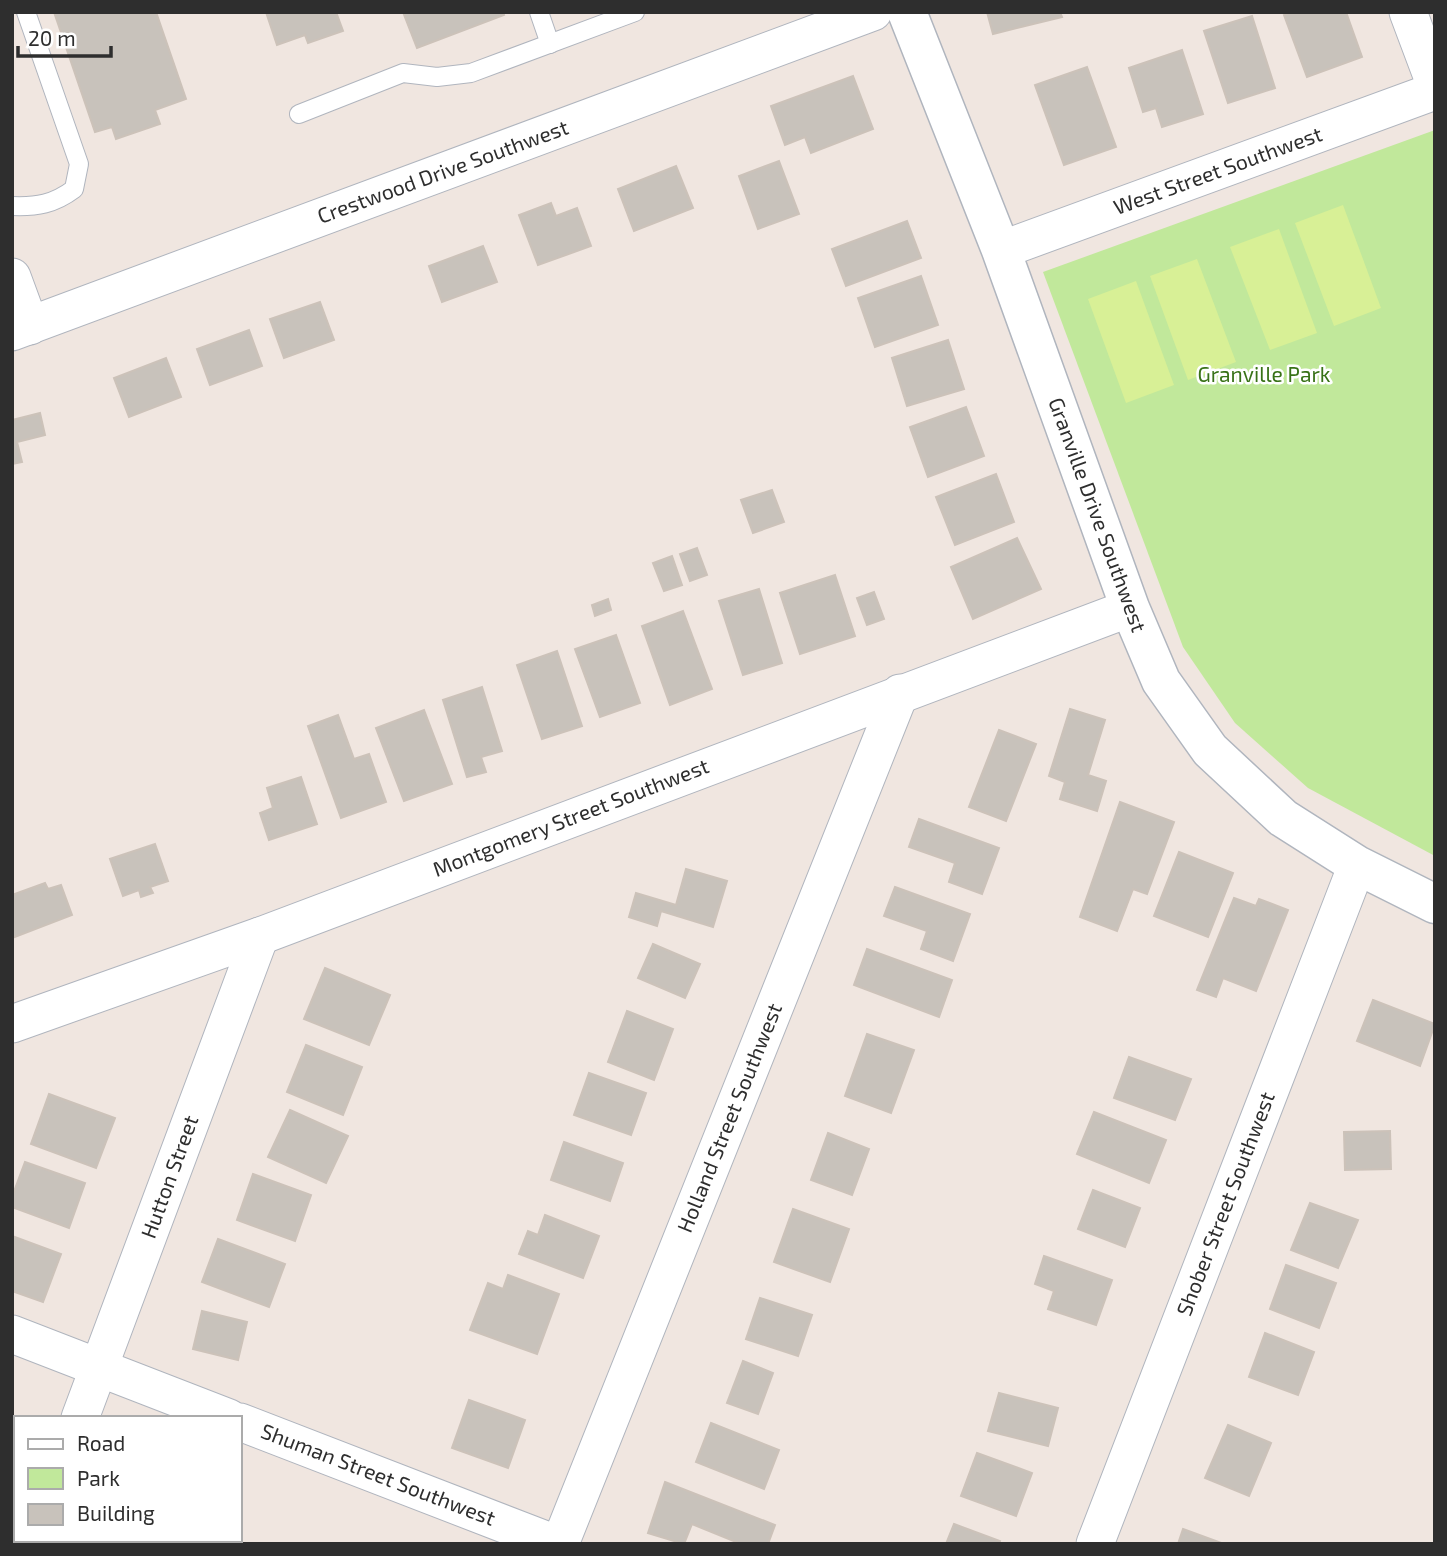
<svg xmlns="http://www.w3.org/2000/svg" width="1447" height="1556" font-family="'Exo 2',sans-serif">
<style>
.green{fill:#c1e89b}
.pitch{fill:#d8f096}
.building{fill:#c8c2bb;stroke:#ccc2b9;stroke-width:2}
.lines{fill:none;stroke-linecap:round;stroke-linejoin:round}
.service-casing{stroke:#b0b5be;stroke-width:20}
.minor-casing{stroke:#b0b5be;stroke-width:39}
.tertiary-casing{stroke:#b0b5be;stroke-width:41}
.service{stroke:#fff;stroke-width:18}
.minor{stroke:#fff;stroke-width:37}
.tertiary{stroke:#fff;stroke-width:38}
.labels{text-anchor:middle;stroke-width:5;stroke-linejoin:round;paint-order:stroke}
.street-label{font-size:21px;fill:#2e2e2e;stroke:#fff}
.park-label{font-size:21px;fill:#387217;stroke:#fff}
</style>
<rect width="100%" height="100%" fill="#f0e6e0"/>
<path class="green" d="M1435,130V856L1308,788L1235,723L1183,647L1043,272Z"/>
<g class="pitch">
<path d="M1343,205L1381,308L1334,326L1295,223Z"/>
<path d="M1279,229L1317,333L1270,350L1230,247Z"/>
<path d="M1197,259L1236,362L1188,380L1150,276Z"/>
<path d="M1136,281L1174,385L1126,403L1088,299Z"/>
</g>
<g class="building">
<path d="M54,12H156L186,99L155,110L160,124L116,139L112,127L95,132Z"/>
<path d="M266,12H336L343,31L308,43L305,35L277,45Z"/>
<path d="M403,12H503L504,15L417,48Z"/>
<path d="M987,12H1060L1062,17L993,34Z"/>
<path d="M1291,12H1346L1362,57L1307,77L1284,15Z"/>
<path d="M1252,16L1275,88L1228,103L1204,31Z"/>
<path d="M1182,50L1203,114L1162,127L1156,108L1143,112L1129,68Z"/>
<path d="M1087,67L1116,147L1064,165L1035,85Z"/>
<path d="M853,76L873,129L811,153L805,137L785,145L771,106Z"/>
<path d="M779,161L799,214L758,229L739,176Z"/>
<path d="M676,166L693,208L634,231L618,189Z"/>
<path d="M551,203L556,216L577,208L591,246L538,265L519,215Z"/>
<path d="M907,221L921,258L846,286L832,249Z"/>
<path d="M483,246L497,282L442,302L429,266Z"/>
<path d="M921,276L938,325L875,347L858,298Z"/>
<path d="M320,302L334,340L284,358L270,319Z"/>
<path d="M249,330L262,366L210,385L197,349Z"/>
<path d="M948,340L964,389L907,406L892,358Z"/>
<path d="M166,358L181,397L129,417L114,378Z"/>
<path d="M966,407L984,456L928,477L910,427Z"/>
<path d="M40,413L45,435L17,442L22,462L12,464V420Z"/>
<path d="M996,474L1014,522L955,545L936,497Z"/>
<path d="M772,490L784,522L753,533L741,500Z"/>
<path d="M1017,538L1041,589L973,619L951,567Z"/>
<path d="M697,548L707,575L690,581L680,554Z"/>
<path d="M672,556L682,585L664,591L653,563Z"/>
<path d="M835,575L855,636L800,654L780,593Z"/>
<path d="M759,589L782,663L743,675L719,601Z"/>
<path d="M874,592L884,619L867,625L857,598Z"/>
<path d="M608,599L611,610L595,616L592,605Z"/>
<path d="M683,611L712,689L670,705L642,626Z"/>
<path d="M616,635L640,703L600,717L575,649Z"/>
<path d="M557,651L582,726L542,739L517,665Z"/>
<path d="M482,687L502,751L481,757L486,772L467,777L443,700Z"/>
<path d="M1070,709L1105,720L1088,775L1106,781L1097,811L1060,799L1065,782L1049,776Z"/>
<path d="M424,710L452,784L404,801L376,728Z"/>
<path d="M338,715L354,759L369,754L386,802L341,818L308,726Z"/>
<path d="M999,730L1036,744L1006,821L969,807Z"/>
<path d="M301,777L317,824L269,840L260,813L273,808L267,788Z"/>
<path d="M1120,802L1174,822L1147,894L1133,889L1117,931L1080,917Z"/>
<path d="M919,819L999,848L982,894L949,882L955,863L909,847Z"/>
<path d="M155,844L168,881L150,887L153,893L141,897L139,890L123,896L110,859Z"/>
<path d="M1179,852L1233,873L1208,937L1154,916Z"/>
<path d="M686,869L727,881L713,927L661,911L657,926L629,917L636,893L676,905Z"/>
<path d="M45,883L48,889L61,885L72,915L12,938V895Z"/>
<path d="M895,887L970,914L953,961L921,949L927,931L884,916Z"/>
<path d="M1234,898L1256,906L1259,899L1288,910L1256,991L1223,978L1216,997L1197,990Z"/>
<path d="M653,944L700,964L685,998L638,978Z"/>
<path d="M867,949L952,980L939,1017L854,985Z"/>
<path d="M325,968L390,995L369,1045L304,1019Z"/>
<path d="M1373,1000L1435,1024L1420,1066L1357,1041Z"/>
<path d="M627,1011L673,1029L654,1080L608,1062Z"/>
<path d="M867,1034L914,1050L891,1113L845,1096Z"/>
<path d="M306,1045L362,1067L343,1115L287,1092Z"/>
<path d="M1129,1057L1191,1079L1175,1120L1114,1098Z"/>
<path d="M589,1073L646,1093L631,1135L574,1115Z"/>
<path d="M49,1094L115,1118L96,1168L31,1144Z"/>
<path d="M290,1110L348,1136L326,1183L268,1157Z"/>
<path d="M1094,1112L1166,1140L1149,1183L1077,1154Z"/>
<path d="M1390,1131L1391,1169L1345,1170L1344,1132Z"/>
<path d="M828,1133L869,1149L852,1195L811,1180Z"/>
<path d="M564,1142L623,1163L610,1201L551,1180Z"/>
<path d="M25,1162L85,1183L69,1228L12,1207V1197Z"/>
<path d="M253,1174L311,1195L295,1241L237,1220Z"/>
<path d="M1093,1190L1140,1208L1125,1247L1078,1229Z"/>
<path d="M1310,1203L1358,1220L1338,1268L1291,1250Z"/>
<path d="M793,1209L849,1229L830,1282L774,1262Z"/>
<path d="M545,1215L599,1236L583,1278L519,1254L528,1231L538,1235Z"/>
<path d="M12,1236L61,1254L43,1302L12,1291Z"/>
<path d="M218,1239L285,1264L269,1307L202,1282Z"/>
<path d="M1044,1256L1112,1280L1096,1325L1048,1309L1054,1291L1035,1284Z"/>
<path d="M1286,1265L1336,1283L1319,1328L1270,1309Z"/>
<path d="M508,1275L559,1294L537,1354L470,1330L488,1283L503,1289Z"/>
<path d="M760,1298L812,1315L798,1356L746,1339Z"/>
<path d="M202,1311L247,1322L238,1360L193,1349Z"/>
<path d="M1265,1333L1314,1352L1298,1395L1249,1377Z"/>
<path d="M743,1361L773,1373L758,1414L727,1403Z"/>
<path d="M999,1393L1058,1408L1048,1446L988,1431Z"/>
<path d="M469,1400L525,1420L508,1468L452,1448Z"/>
<path d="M711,1423L779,1450L764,1489L696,1462Z"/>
<path d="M1228,1425L1271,1443L1249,1496L1205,1478Z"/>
<path d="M977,1453L1032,1473L1016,1516L961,1496Z"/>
<path d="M665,1482L775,1525L768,1544H741L692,1524L684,1544L648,1533Z"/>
<path d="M954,1524L1000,1541L999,1544H946Z"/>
<path d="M1183,1529L1224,1544H1178Z"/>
<path d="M103,1540H200L199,1544H112Z"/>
</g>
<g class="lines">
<defs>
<g id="service">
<path d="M539,12L550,44"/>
<path d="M299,114L403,73L437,77L471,73L635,12"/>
<path d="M12,206C37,207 54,204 74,189L79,164L26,12"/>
</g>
<g id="minor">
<path d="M1408,12L1435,84"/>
<path d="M1001,250L1435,91"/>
<path d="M12,277L30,326"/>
<path d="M12,332L873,12"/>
<path d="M12,1024L260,936L1130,608"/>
<path d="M12,1334L229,1418"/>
<path d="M80,1418L260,936"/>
<path d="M240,1422L556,1544"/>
<path d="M31,1544L32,1540"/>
<path d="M560,1544L900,693"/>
<path d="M1095,1544L1357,865"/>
</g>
<path id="tertiary" d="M907,12L1001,250L1130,608L1161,681L1210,750L1283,818L1357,865L1435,904"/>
</defs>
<use href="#service" class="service-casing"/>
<use href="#minor" class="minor-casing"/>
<use href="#tertiary" class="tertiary-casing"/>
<use href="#service" class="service"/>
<use href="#minor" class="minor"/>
<use href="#tertiary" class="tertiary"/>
</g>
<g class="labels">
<g class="street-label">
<text transform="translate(1218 171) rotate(-20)" y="7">West Street Southwest</text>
<text transform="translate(443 172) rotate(-20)" y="7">Crestwood Drive Southwest</text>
<text transform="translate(1097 515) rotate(70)" y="7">Granville Drive Southwest</text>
<text transform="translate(571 818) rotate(-21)" y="7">Montgomery Street Southwest</text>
<text transform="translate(730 1118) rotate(-68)" y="7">Holland Street Southwest</text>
<text transform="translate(170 1177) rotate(-70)" y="7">Hutton Street</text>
<text transform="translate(1226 1204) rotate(-69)" y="7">Shober Street Southwest</text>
<text transform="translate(378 1475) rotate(21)" y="7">Shuman Street Southwest</text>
</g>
<g class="park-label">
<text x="1264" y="382">Granville Park</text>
</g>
</g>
<rect width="1447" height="1556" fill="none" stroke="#2e2e2e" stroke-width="28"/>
<rect x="14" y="1416" width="228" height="126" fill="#ffffff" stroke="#ababab" stroke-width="2"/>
<rect x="28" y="1439" width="35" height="10" fill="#ffffff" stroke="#ababab" stroke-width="2"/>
<text x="77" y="1451" font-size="21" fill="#2e2e2e">Road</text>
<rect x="28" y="1468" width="35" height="21" fill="#c1e89b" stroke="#ababab" stroke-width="2"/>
<text x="77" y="1486" font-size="21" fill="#2e2e2e">Park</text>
<rect x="28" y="1504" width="35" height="21" fill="#c8c2bb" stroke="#ababab" stroke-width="2"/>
<text x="77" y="1521" font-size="21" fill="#2e2e2e">Building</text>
<path d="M18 46v10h93v-10" fill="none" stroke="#2e2e2e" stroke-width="3.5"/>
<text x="28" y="46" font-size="21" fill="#2e2e2e" stroke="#ffffff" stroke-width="5" paint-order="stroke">20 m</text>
</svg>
